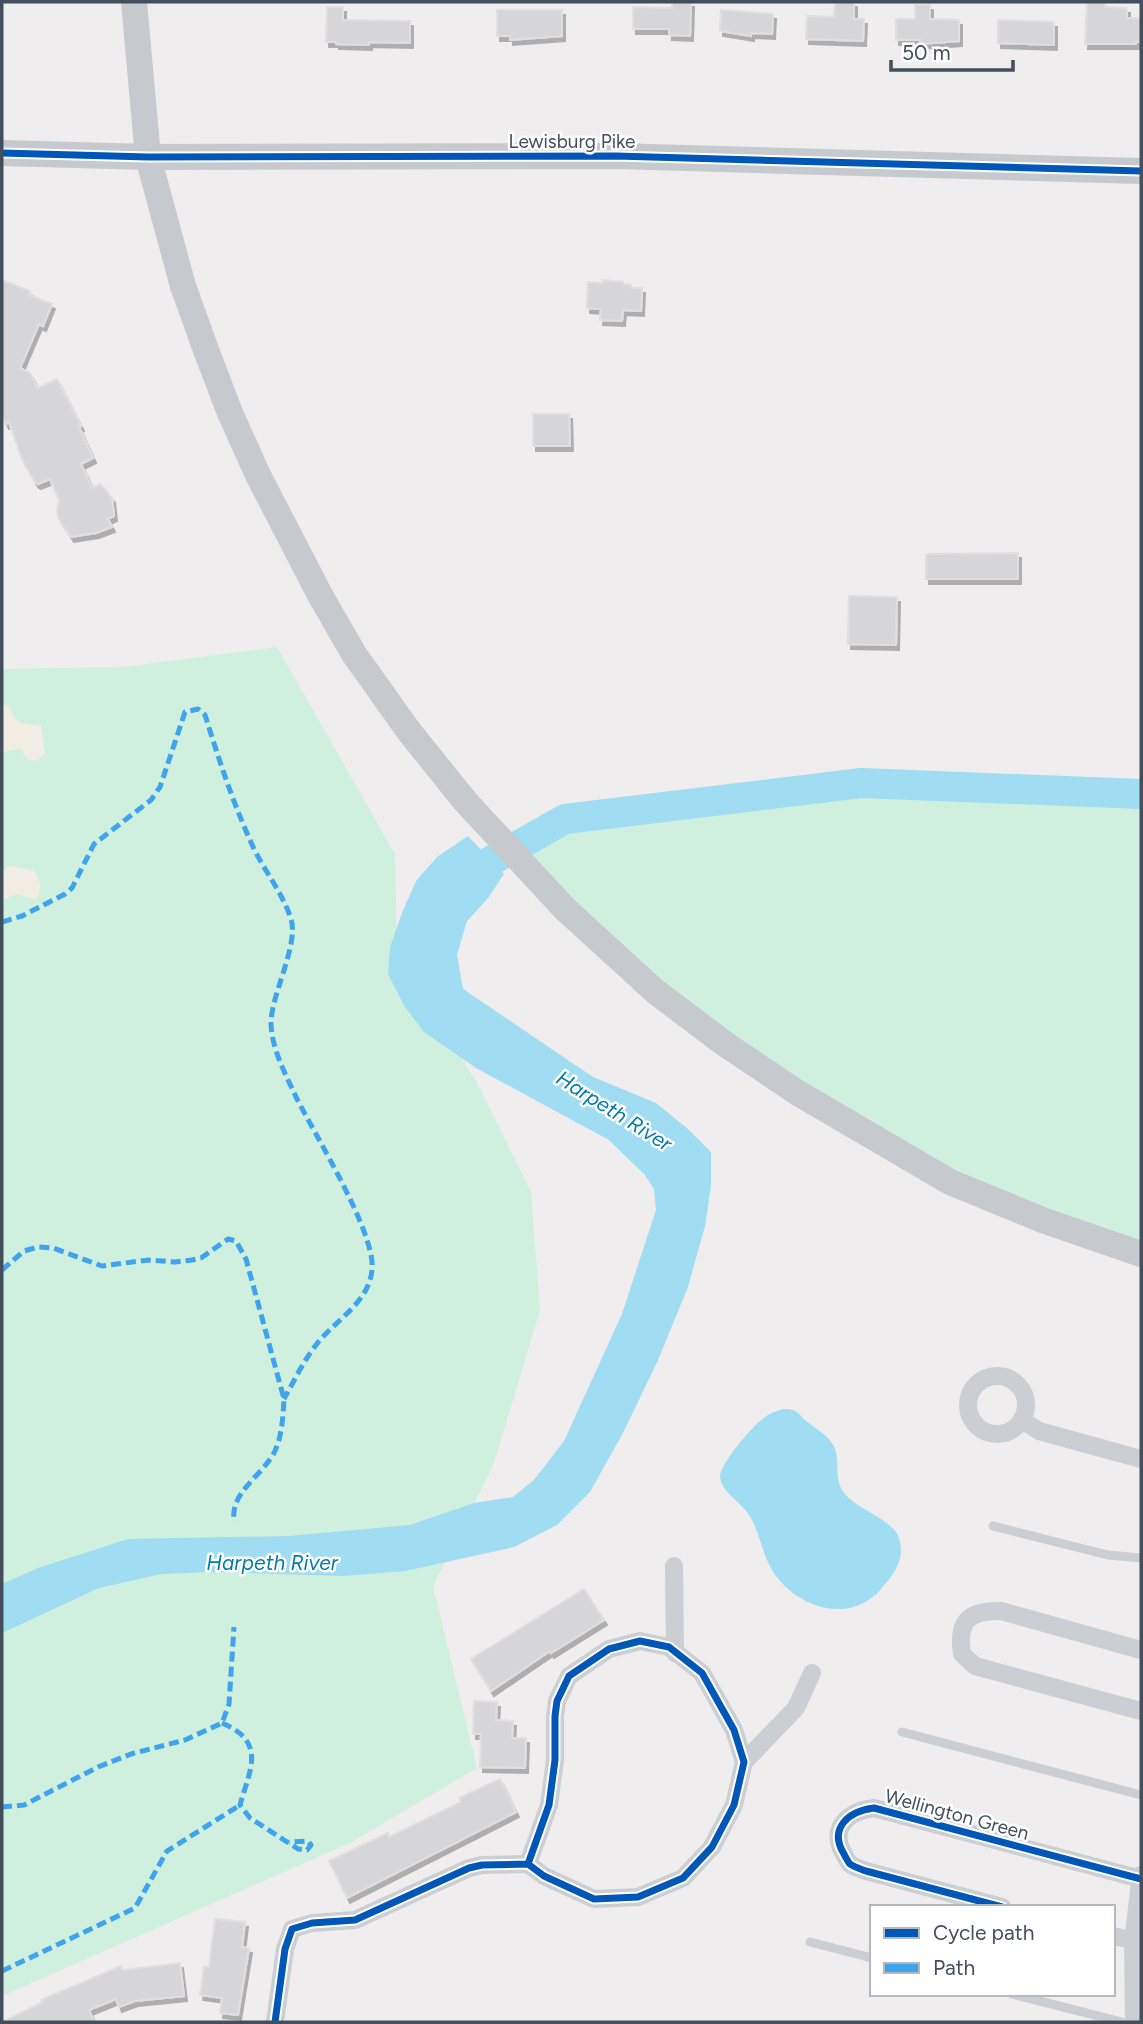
<svg xmlns="http://www.w3.org/2000/svg" width="1143" height="2024" font-family="Figtree,sans-serif">
<style>
.green{fill:#cff0de}
.sand{fill:#f1ede3}
.water{fill:#a0dcf2}
.lines{fill:none;stroke-linecap:round;stroke-linejoin:round}
.river{stroke:#a0dcf2;stroke-width:30}
.building{fill:#d6d5d7;stroke:#e0dfe0;stroke-width:2;filter:url(#shadow)}
.service{stroke:#cbced2;stroke-width:9}
.minor{stroke:#cbced2;stroke-width:18}
.primary{stroke:#c6c9ce;stroke-width:26}
.quiet{stroke:#3fa4ed;stroke-width:5;stroke-dasharray:10 5;stroke-linecap:butt}
.cycleway-casing{stroke:#fff;stroke-width:11}
.cycleway{stroke:#0057b8;stroke-width:7}
.labels{text-anchor:middle;stroke-width:5;stroke-linejoin:round;paint-order:stroke}
.street-label{font-size:19px;fill:#434f5c;stroke:#fff}
.water-label{font-size:21px;font-style:italic;fill:#017caa;stroke:#fff}
</style>
<defs>
<filter id="shadow"><feDropShadow dx="3" dy="5" stdDeviation="0" flood-color="#0004"/></filter>
</defs>
<rect width="100%" height="100%" fill="#efeded"/>
<g class="green">
<path d="M277,647L395,854L397,959L476,1081L531,1192L540,1310L494,1463L433,1586L477,1768L350,1843L2,1996V669L124,667Z"/>
<path d="M861,783L1141,794V1254L1045,1221L725,1044L513,853L565,819Z"/>
</g>
<g class="sand">
<path d="M2,704L9,706C17,726 21,723 41,726L45,753L37,761L27,759L20,749L2,752Z"/>
<path d="M11,866L35,871C40,881 43,890 36,899L17,894L2,900V877L7,867Z"/>
</g>
<g class="water">
<path d="M468,836L504,874L488,898L467,921L457,955L463,989L593,1077L656,1103L688,1129L711,1152V1186L705,1226L688,1287L658,1360L624,1431L590,1492L557,1525L514,1547L405,1571L343,1576L212,1572L161,1574L99,1588L2,1633V1584L38,1568L128,1539L289,1536L410,1525L474,1503L513,1497L534,1480L564,1441L622,1314L656,1210L654,1189L645,1175L609,1140L476,1068L424,1032L405,1007L388,974L390,947L402,913L416,881L437,857Z"/>
<path d="M783,1409C786,1409 791,1409 793,1410C799,1412 801,1417 805,1420C815,1429 830,1435 835,1449C840,1463 834,1476 842,1490C855,1511 896,1518 900,1542C904,1562 893,1575 881,1589C851,1624 801,1609 776,1576C763,1559 761,1536 751,1518C744,1504 720,1492 720,1476C721,1462 756,1422 768,1415C773,1412 778,1411 783,1409Z"/>
</g>
<g class="lines">
<path class="river" d="M461,882L464,876L565,819L861,783L1141,794"/>
</g>
<g class="building">
<path d="M672,2H691L690,36L669,35V29H633V7L672,8Z"/>
<path d="M835,2H854V19H864L863,41L806,39L807,16L834,17Z"/>
<path d="M1087,2H1105V7L1127,8V18H1141V42H1136V44H1085Z"/>
<path d="M915,5H930V19L959,20V41L920,44V40H896V19H915Z"/>
<path d="M327,7H343V20L410,21V43L369,42V45L336,44V42H326Z"/>
<path d="M497,10H562V36L510,40V36H497Z"/>
<path d="M721,10L773,14L772,34L751,33V36L720,31Z"/>
<path d="M998,20L1054,22V45L998,43Z"/>
<path d="M2,280L30,291L29,295L52,304L43,326L39,324L20,368L30,373L37,388L57,379L81,426L79,427L93,458L81,464L92,488L101,484L112,498L114,516L108,519L112,527L96,533L71,537L59,519L57,511L58,503L60,502L50,479L38,484L35,482L22,459L9,422L6,424L2,416Z"/>
<path d="M602,280L623,282V284L631,285V288H642L641,311L623,310L622,321L600,320L601,309L587,308L588,282L602,283Z"/>
<path d="M533,414H569L570,446H533Z"/>
<path d="M1018,553V579H926V554Z"/>
<path d="M849,596L897,597L896,645L848,644Z"/>
<path d="M584,1589L604,1620L551,1653L550,1651L491,1691L471,1659Z"/>
<path d="M474,1701L497,1702L496,1720L513,1721L512,1738H526L525,1768L480,1767L481,1734H473Z"/>
<path d="M500,1779L516,1812L347,1898L329,1861L388,1833L389,1837L461,1802L459,1798Z"/>
<path d="M215,1919L245,1922L242,1947L249,1948L238,2015L220,2013L222,1998L200,1995L204,1967H209Z"/>
<path d="M180,1963L184,1996L135,2001L119,2007L116,1999L89,2010L94,2022H2L43,2002L41,2000L121,1966L122,1970Z"/>
</g>
<g class="lines">
<g class="service">
<path d="M993,1526L1108,1555L1141,1558"/>
<path d="M902,1732L1141,1795"/>
<path d="M810,1942L872,1958"/>
<path d="M1012,1994L1122,2022"/>
</g>
<g class="minor">
<circle cx="997" cy="1405" r="29"/>
<path d="M1022,1420L1039,1431L1141,1459"/>
<path d="M674,1566L675,1653"/>
<path d="M1141,1650L1001,1611C968,1610 957,1622 962,1654L975,1666L1141,1711"/>
<path d="M744,1762L796,1708L812,1673"/>
<path d="M1002,1907L866,1871C861,1869 854,1867 850,1864C849,1863 845,1856 844,1854C828,1828 849,1811 874,1808L1141,1879"/>
<path d="M1113,1936L1141,1942"/>
<path d="M275,2022L285,1949L292,1929L312,1923L355,1920L469,1868L482,1865L528,1864L544,1876L594,1899L638,1897L683,1878L712,1847L734,1805L744,1762L734,1730L702,1673L669,1647L640,1641L609,1649L569,1676L557,1701L555,1716V1760L549,1805L528,1864"/>
<path d="M1134,2022L1133,1941L1141,1875"/>
</g>
<g class="primary">
<path d="M134,2L148,157L183,286L206,350L230,413L258,475L320,595L354,654L408,730L465,801L565,909L656,992L725,1044L798,1093L950,1182L1045,1221L1141,1254"/>
<path d="M2,153L148,157L616,156L1141,171"/>
</g>
<g class="quiet">
<path d="M2,922L22,916L65,894L72,888L94,844L151,800L160,787L185,712L198,709L205,715C219,760 234,806 254,849C266,873 283,894 291,919C299,944 272,993 271,1022C271,1048 286,1075 296,1097C315,1135 376,1233 372,1270C369,1303 334,1321 316,1345C303,1362 294,1381 284,1399"/>
<path d="M2,1270L24,1251L38,1247L53,1248L102,1266L148,1260L175,1262L192,1260L201,1258L228,1239L236,1241L246,1259L284,1399C283,1417 282,1437 274,1453C260,1478 230,1492 234,1522"/>
<path d="M222,1723C267,1742 250,1769 240,1805L250,1818L298,1849L307,1850L311,1845L308,1841L289,1842"/>
<path d="M2,1807L24,1805L98,1767L131,1754L185,1740L222,1723L229,1704L234,1627"/>
<path d="M2,1971L135,1908L167,1851L240,1805"/>
</g>
<defs>
<g id="cycleway">
<path d="M2,153L148,157L616,156L1141,171"/>
<path d="M1002,1907L866,1871C861,1869 854,1867 850,1864C849,1863 845,1856 844,1854C828,1828 849,1811 874,1808L1141,1879"/>
<path d="M275,2022L285,1949L292,1929L312,1923L355,1920L469,1868L482,1865L528,1864L544,1876L594,1899L638,1897L683,1878L712,1847L734,1805L744,1762L734,1730L702,1673L669,1647L640,1641L609,1649L569,1676L557,1701L555,1716V1760L549,1805L528,1864"/>
</g>
</defs>
<use href="#cycleway" class="cycleway-casing"/>
<use href="#cycleway" class="cycleway"/>
</g>
<g class="labels">
<g class="street-label">
<text x="572" y="148">Lewisburg Pike</text>
<text transform="translate(957 1814) rotate(15)" y="7">Wellington Green</text>
</g>
<g class="water-label">
<text transform="translate(614 1111) rotate(32)" y="7">Harpeth River</text>
<text x="272" y="1570">Harpeth River</text>
</g>
</g>
<rect width="1143" height="2024" fill="none" stroke="#434f5c" stroke-width="7"/>
<rect x="870" y="1905" width="245" height="91" fill="#ffffff" stroke="#b4b9be" stroke-width="2"/>
<rect x="884" y="1928" width="35" height="10" fill="#0057b8" stroke="#b4b9be" stroke-width="2"/>
<text x="933" y="1940" font-size="21" fill="#434f5c">Cycle path</text>
<rect x="884" y="1963" width="35" height="10" fill="#3fa4ed" stroke="#b4b9be" stroke-width="2"/>
<text x="933" y="1975" font-size="21" fill="#434f5c">Path</text>
<path d="M891 60v10h122v-10" fill="none" stroke="#434f5c" stroke-width="3.5"/>
<text x="902" y="60" font-size="21" fill="#434f5c" stroke="#ffffff" stroke-width="5" paint-order="stroke">50 m</text>
</svg>
